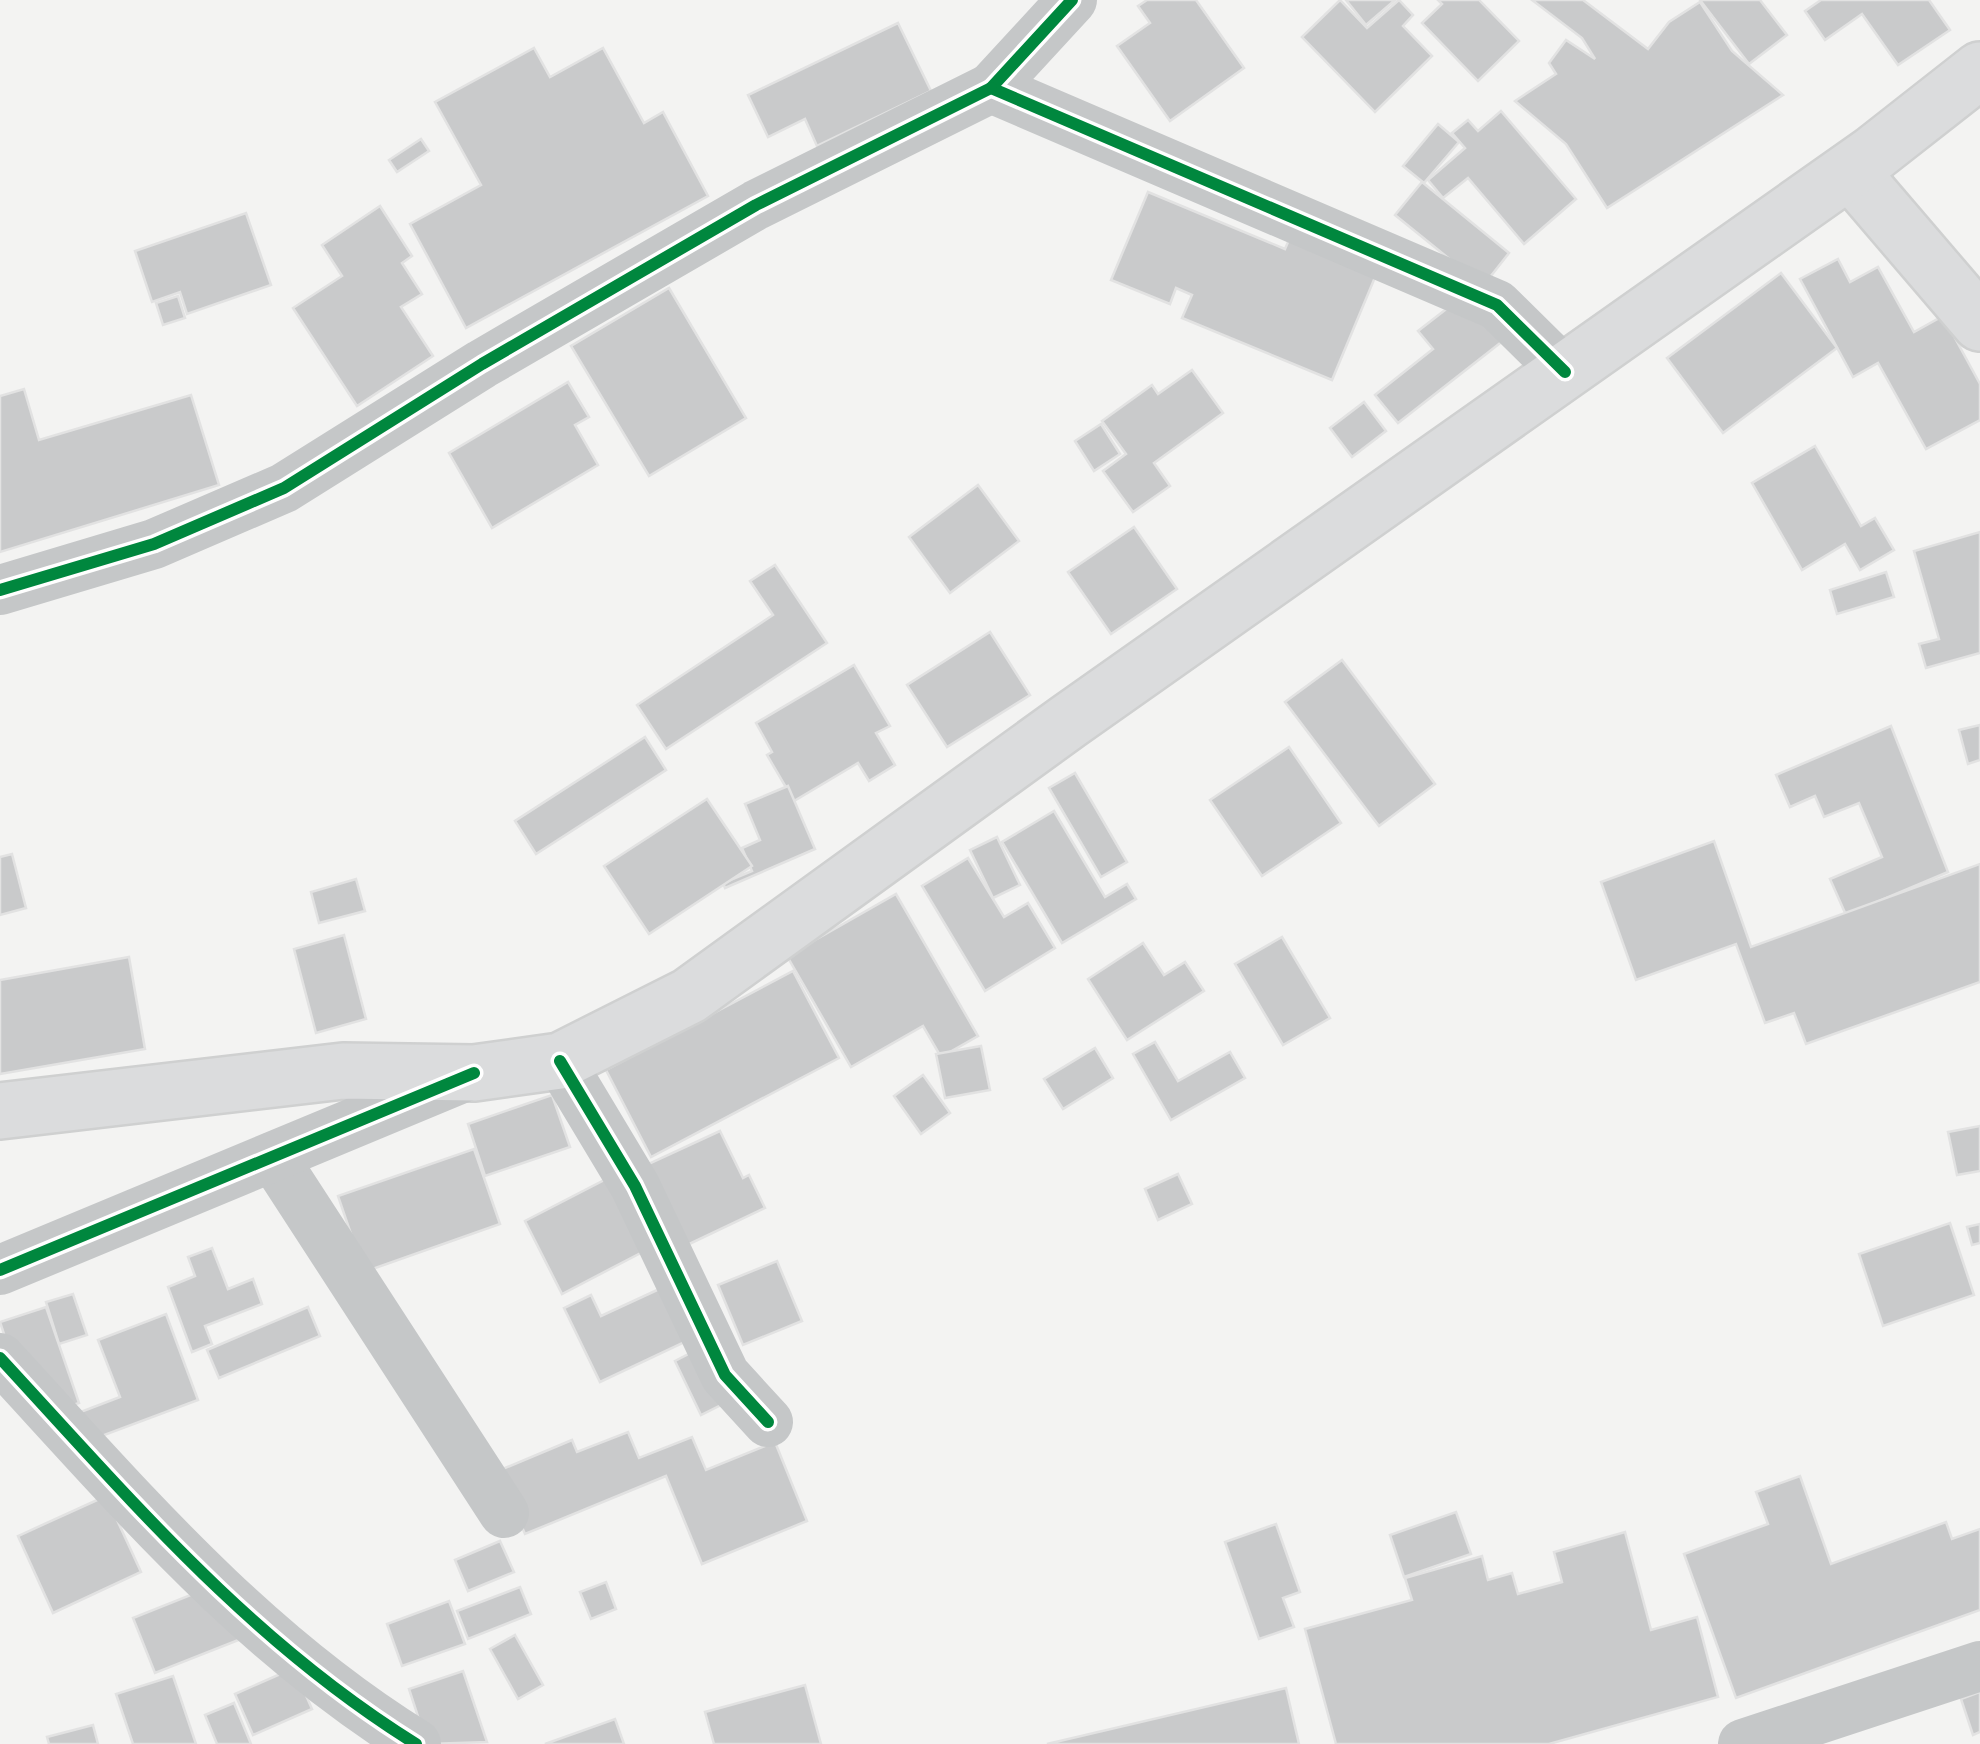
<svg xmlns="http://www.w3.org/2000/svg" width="1980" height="1744" font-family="'Space Grotesk',sans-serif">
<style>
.building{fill:#c9cacb;stroke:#e2e2e2;stroke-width:2.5}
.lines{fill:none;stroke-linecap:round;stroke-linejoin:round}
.major-casing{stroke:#cfd0d0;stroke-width:60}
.minor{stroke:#c5c7c8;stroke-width:50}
.major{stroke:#dbdcdd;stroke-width:55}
.cycleway-casing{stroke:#fff;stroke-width:19}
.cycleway{stroke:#00873e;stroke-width:12}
</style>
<rect width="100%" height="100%" fill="#f3f3f2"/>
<g class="building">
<path d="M1147,0H1196L1244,68L1170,121L1117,46L1150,23L1138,6Z"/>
<path d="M1340,0L1367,28L1399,0L1413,15L1403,26L1432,56L1375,112L1302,37Z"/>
<path d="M1346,0H1395L1366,25Z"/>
<path d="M1438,0H1479L1519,41L1478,81L1422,23L1442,4Z"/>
<path d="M1532,0H1583L1648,49L1669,22L1700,2L1732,51L1783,95L1607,208L1566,144L1515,101L1556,74L1549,63L1566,40L1595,59L1582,38Z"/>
<path d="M1700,0H1760L1787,35L1749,64Z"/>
<path d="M1821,0H1929L1950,30L1898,65L1862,14L1825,40L1805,11Z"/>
<path d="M898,23L931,91L817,146L805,119L768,137L748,95Z"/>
<path d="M534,48L550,77L603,48L644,123L663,112L708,196L466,328L410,224L481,185L435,102Z"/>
<path d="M1501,111L1576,199L1524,244L1468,178L1443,198L1428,180L1465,148L1452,133L1468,120L1478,131Z"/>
<path d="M1438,124L1459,142L1424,183L1403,166Z"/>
<path d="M421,139L429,151L397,172L389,160Z"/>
<path d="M1422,182L1509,253L1483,286L1395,215Z"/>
<path d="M1148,192L1285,249L1294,228L1381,263L1332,380L1182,318L1192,295L1176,288L1170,304L1111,280Z"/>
<path d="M380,206L412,256L402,263L422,294L401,307L433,356L357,406L293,308L342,276L322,245Z"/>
<path d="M246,213L271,285L187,314L180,292L152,302L135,251Z"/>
<path d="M1838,259L1850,282L1878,267L1914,332L1943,316L1980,384V420L1926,449L1878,363L1853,377L1800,279Z"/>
<path d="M1781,273L1837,348L1723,433L1667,358Z"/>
<path d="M669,288L746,418L649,476L571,346Z"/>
<path d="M1467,293L1504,340L1398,423L1375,395L1433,349L1418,331Z"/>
<path d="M178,296L185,318L163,325L156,303Z"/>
<path d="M1192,370L1223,413L1154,463L1170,486L1133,512L1103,471L1126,454L1102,421L1152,385L1158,394Z"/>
<path d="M568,382L589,417L575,425L598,465L492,528L449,453Z"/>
<path d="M24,389L39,440L191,395L219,485L0,552V396Z"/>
<path d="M1364,402L1386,431L1352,457L1330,428Z"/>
<path d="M1101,424L1120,454L1094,471L1075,441Z"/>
<path d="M1815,446L1861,526L1875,518L1894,550L1860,570L1845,544L1802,570L1752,483Z"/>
<path d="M978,485L1019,541L950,593L909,537Z"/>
<path d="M1134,527L1177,589L1111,634L1068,572Z"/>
<path d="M1980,532V653L1926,668L1919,644L1939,639L1914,551Z"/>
<path d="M775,565L827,643L666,749L637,705L773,615L750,581Z"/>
<path d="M1886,572L1894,597L1837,614L1830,590Z"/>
<path d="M990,632L1030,695L947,747L907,685Z"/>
<path d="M1342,660L1435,784L1379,826L1285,702Z"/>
<path d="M854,665L890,726L876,733L895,765L869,781L858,763L794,801L767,755L772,752L756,723Z"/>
<path d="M1980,725V760L1968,764L1959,730Z"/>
<path d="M1891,726L1948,872L1846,915L1830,879L1882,857L1859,803L1824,817L1815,796L1790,807L1776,775Z"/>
<path d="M645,737L666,770L536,854L515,821Z"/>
<path d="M1289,747L1341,823L1262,876L1210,800Z"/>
<path d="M1075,773L1127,862L1101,877L1049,788Z"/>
<path d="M788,786L815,849L725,888L723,883L752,871L742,848L760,840L745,804Z"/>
<path d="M707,799L752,866L649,934L604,866Z"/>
<path d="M1054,811L1105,897L1127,884L1136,899L1062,943L1002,842Z"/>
<path d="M997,837L1020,885L993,898L970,850Z"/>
<path d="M1714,841L1751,947L1980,864V982L1806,1044L1794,1013L1765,1023L1736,944L1636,980L1601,882Z"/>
<path d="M12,854L26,908L0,915V857Z"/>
<path d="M968,858L1004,917L1028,903L1055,948L985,991L922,886Z"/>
<path d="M356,879L365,911L319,923L311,892Z"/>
<path d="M896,894L978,1036L941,1057L923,1026L851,1067L787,956Z"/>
<path d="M344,935L366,1019L316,1033L294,949Z"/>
<path d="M1282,937L1330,1018L1283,1045L1235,964Z"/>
<path d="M1143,943L1164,975L1185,962L1204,991L1127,1040L1088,979Z"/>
<path d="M129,957L145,1049L0,1074V980Z"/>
<path d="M793,971L839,1058L651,1157L606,1070Z"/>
<path d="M1155,1042L1178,1081L1230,1052L1245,1078L1171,1120L1133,1054Z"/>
<path d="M981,1046L990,1090L945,1098L936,1054Z"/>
<path d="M1095,1048L1113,1078L1063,1109L1044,1079Z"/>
<path d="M923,1075L950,1113L921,1134L894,1096Z"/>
<path d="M552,1095L570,1147L485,1176L468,1124Z"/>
<path d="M1980,1126V1171L1957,1175L1948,1132Z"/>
<path d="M720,1131L743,1178L749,1175L765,1208L683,1247L644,1166Z"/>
<path d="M474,1149L500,1224L364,1272L338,1196Z"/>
<path d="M618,1173L656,1245L562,1294L525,1221Z"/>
<path d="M1178,1174L1192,1204L1158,1220L1145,1189Z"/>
<path d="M1950,1223L1974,1295L1883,1326L1859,1254Z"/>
<path d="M1980,1224V1243L1972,1245L1967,1227Z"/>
<path d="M212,1248L228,1289L253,1279L262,1304L205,1326L212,1344L192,1352L168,1287L195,1276L188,1257Z"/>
<path d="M777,1261L802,1321L743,1345L718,1285Z"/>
<path d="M681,1279L706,1332L600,1382L564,1308L591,1295L601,1316Z"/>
<path d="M73,1294L87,1335L59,1344L46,1302Z"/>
<path d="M46,1307L79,1403L32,1419L0,1322Z"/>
<path d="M308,1307L320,1336L219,1378L207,1350Z"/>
<path d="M166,1314L198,1400L67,1449L57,1421L120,1397L98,1340Z"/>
<path d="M706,1345L733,1399L701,1415L675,1361Z"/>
<path d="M628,1432L639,1458L692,1437L706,1470L775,1442L807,1521L702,1564L666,1476L525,1534L498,1471L572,1440L577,1452Z"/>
<path d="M1800,1476L1831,1564L1946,1522L1952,1539L1980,1529V1610L1736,1698L1684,1554L1768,1524L1756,1492Z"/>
<path d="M106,1496L141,1572L53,1613L18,1536Z"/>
<path d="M1456,1512L1471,1554L1404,1577L1390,1535Z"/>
<path d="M1276,1524L1300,1592L1283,1598L1294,1627L1259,1639L1225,1542Z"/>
<path d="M1625,1532L1651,1630L1697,1617L1718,1697L1549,1744H1336L1305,1629L1412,1600L1405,1578L1482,1556L1488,1580L1512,1573L1518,1594L1562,1582L1554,1552Z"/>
<path d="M500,1541L514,1572L468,1591L455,1560Z"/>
<path d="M606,1582L616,1609L591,1619L580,1592Z"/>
<path d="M218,1584L241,1639L155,1673L133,1618Z"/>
<path d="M520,1587L531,1614L468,1639L457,1611Z"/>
<path d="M449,1601L465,1644L402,1666L387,1624Z"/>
<path d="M515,1635L543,1685L518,1699L490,1649Z"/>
<path d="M294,1668L312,1709L253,1735L235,1694Z"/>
<path d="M463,1671L487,1742L427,1744L409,1689Z"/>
<path d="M173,1676L196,1744H133L116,1694Z"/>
<path d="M805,1685L821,1744H714L705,1712Z"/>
<path d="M1286,1688L1299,1744H1047Z"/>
<path d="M1980,1692V1732L1973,1735L1961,1699Z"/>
<path d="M234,1703L251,1744H217L205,1715Z"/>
<path d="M615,1719L624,1744H545Z"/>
<path d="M93,1725L98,1744H49L47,1737Z"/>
</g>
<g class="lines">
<defs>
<g id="major">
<path d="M1850,171L1980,323"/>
<path d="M0,1111L343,1071L474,1073L560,1061L689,996L1069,721L1873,154L1980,70"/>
</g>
</defs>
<use href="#major" class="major-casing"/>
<g class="minor">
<path d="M1072,0L991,88L1497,305L1565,372"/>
<path d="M0,590L154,544L284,488L482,364L756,205L991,88"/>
<path d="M560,1061L635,1186L725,1375L768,1422"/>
<path d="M273,1157L504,1513"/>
<path d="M0,1270L474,1073"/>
<path d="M0,1358C131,1500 250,1641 416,1744"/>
<path d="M1743,1744L1980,1666"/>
</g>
<use href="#major" class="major"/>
<defs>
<g id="cycleway">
<path d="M1072,0L991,88L1497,305L1565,372"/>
<path d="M0,590L154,544L284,488L482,364L756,205L991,88"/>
<path d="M560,1061L635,1186L725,1375L768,1422"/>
<path d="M0,1270L474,1073"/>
<path d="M0,1358C131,1500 250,1641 416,1744"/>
</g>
</defs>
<use href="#cycleway" class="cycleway-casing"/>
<use href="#cycleway" class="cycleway"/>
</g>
</svg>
